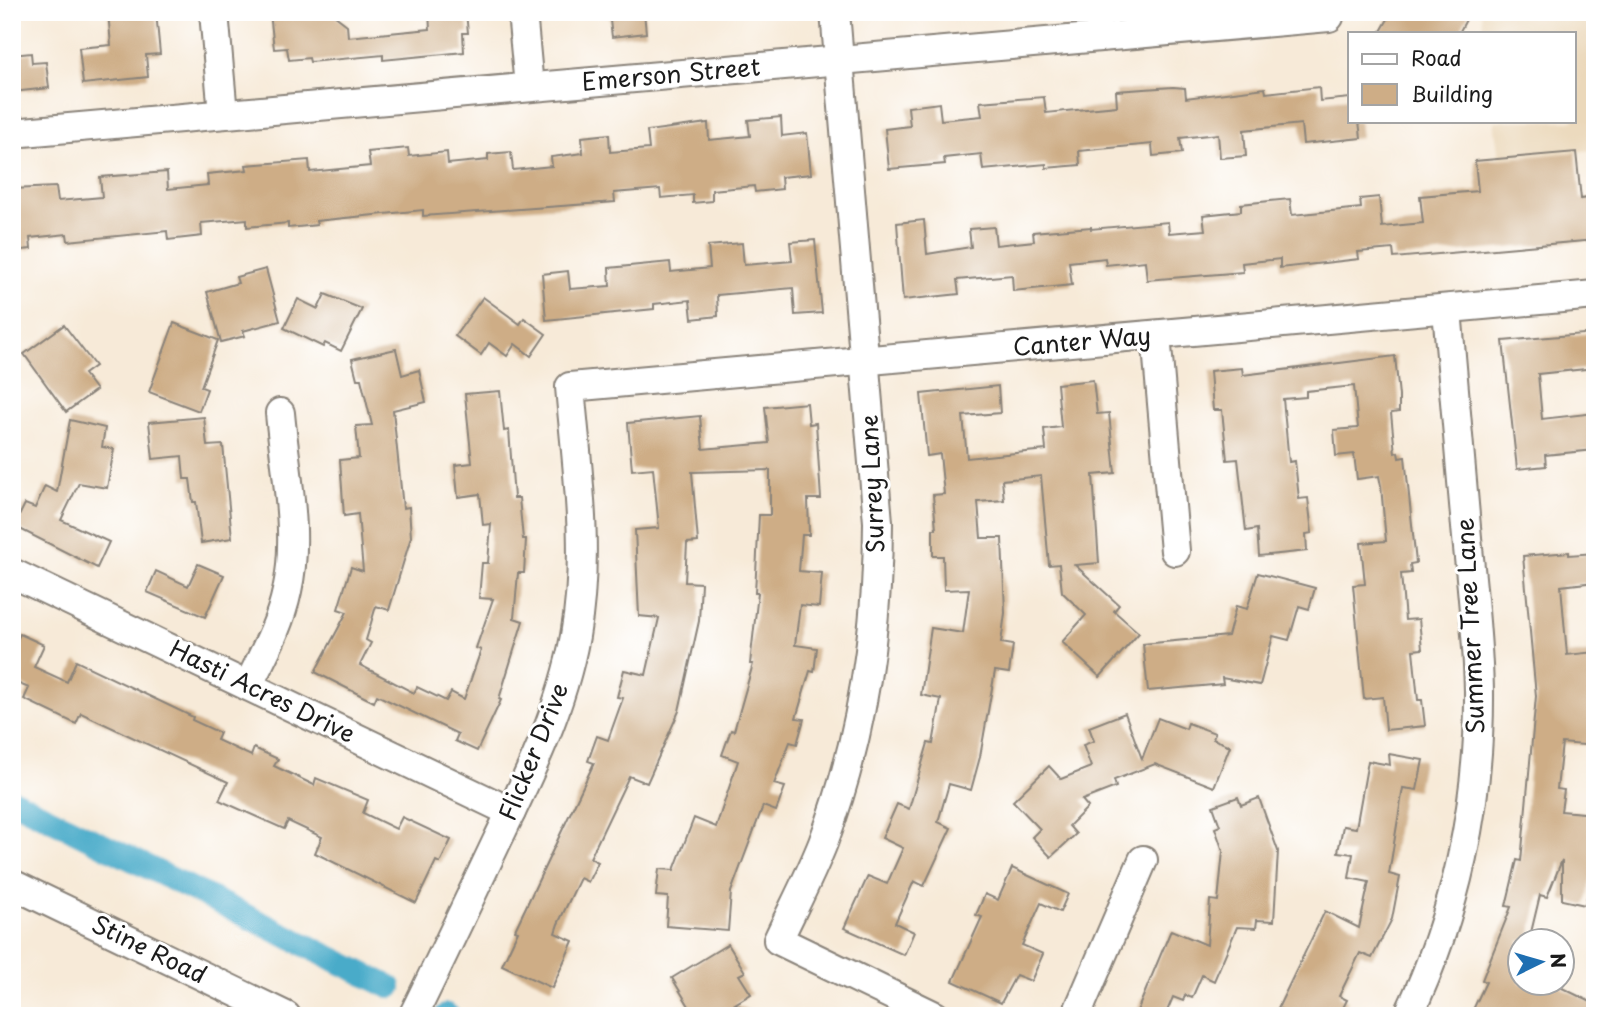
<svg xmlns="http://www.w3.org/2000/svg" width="1607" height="1028" font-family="'Playpen Sans',sans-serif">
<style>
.built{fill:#ebd8ba}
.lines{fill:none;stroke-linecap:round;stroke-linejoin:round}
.canal{stroke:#4aabc9;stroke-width:24}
.building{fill:#cead86}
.minor-casing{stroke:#8a837a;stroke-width:32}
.minor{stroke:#fff;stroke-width:28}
.labels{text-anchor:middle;stroke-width:6;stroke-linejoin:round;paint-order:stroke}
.street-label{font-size:24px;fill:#1c1c1c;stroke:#fff}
</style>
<rect width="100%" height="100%" fill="#fff"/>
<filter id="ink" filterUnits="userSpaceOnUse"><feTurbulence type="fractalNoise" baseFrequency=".0143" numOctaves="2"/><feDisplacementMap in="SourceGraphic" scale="14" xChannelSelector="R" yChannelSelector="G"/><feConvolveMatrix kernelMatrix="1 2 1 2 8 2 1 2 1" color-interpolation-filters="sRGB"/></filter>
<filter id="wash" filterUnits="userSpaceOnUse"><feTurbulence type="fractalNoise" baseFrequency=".00686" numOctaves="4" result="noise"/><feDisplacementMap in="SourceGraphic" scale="28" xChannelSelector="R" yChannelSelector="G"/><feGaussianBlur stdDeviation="1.57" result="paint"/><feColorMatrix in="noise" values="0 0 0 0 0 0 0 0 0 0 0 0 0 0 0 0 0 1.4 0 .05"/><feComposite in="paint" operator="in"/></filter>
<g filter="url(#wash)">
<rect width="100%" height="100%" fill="#f7ead8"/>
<path class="built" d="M1481,12H1595V150L1499,158L1494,121H1574V33H1484Z"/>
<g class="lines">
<g class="canal">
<path d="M12,800L390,987"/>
<path d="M447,1015L448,1016"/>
</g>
</g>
<g id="blocks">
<g class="building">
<path d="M108,12H156L160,54L146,55L148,77L83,84L79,48L111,45Z"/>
<path d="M270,12H330L347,25L348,37L430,29L429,12H466L468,33H463L464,52L383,60V55L310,62L309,58L289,60L287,48L274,49Z"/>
<path d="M609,12H644L646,33L612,37Z"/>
<path d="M1392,12H1470L1459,33H1380Z"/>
<path d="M31,53L32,63L46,62L49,88L12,92V55Z"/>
<path d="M1173,87L1185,88L1186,98L1265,88L1266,93L1319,87L1320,101L1350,98V121H1359L1361,138L1303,144L1301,124L1244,130L1246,156L1220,158L1218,134L1180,138L1182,153L1153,156L1152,144L1079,151L1080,165L1046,168V164L983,170L981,154L944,158L945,164L889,169L885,129L910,126L908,107L939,103L941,120L982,116L980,102L1044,97L1046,113L1117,106L1116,91Z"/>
<path d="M781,117L782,136L807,133L811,174L781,177L782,189L755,192L754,186L712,190V201L693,203V195L661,198L660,189L614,193L615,202L423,216V210L316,221L317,225L288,228V223L247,227V219L201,223L202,236L168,240L167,231L68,241L67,234L30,238L31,249L12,251V189L56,187L58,201L102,197L100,177L167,172L168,189L208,185L207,174L247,170L246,165L309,160L310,172L370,166L368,152L408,148L409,156L447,152L448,164L488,160V154L511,152L513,170L552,166L551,157L583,153L582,137L609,134L610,152L649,149L647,131L708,123L709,140L750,136L748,120Z"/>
<path d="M1576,152L1581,199L1595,197V240L1394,258L1393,249L1358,252L1359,259L1280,268V259L1242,263L1243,272L1147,280L1145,261L1106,265L1105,258L1069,262L1072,285L1013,291L1012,275L957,280L959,294L903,300L897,223L924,220L927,254L971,247L969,229L994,227L996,245L1034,241L1033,232L1091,227V229L1168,222L1169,233L1205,230L1203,215L1241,211V204L1290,199L1292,215L1361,208L1360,199L1379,197L1382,227L1423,223L1420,196L1478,191L1475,161Z"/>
<path d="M815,240L822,313L795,315L793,288L717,295L718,316L692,319L690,300L654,304V309L546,320L542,274L568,271L570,289L610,286L609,268L670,262L671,272L710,268L708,246L742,243L744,265L792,261L790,242Z"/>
<path d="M266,269L280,321L243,331L245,336L221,342L207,292L238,283L236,277Z"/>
<path d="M325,294L362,309L341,351L325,343L323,347L284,328L298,299L318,309Z"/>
<path d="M483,297L520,324L524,318L546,334L531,356L515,344L507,356L489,343L481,355L455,336Z"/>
<path d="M174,323L218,340L201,387L207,389L199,411L149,392Z"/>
<path d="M64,325L95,366L84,374L96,390L66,412L24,354Z"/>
<path d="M1595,333V368L1538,374L1542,419L1595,413V450L1545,455L1546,466L1517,469L1503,341Z"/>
<path d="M396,349L402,375L419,370L426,402L393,410L403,508L409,507L411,537L389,610L376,606L366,640L371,643L360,665L414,693L417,687L446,701L451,692L464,699L481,650L476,648L493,599L479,598L482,563H488L491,524L483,525L480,494L458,497L455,465L472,463L465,394L500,391L504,431L509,430L514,498H519L523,539H526L524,573H518L514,618L523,621L499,699L501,700L477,751L455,741L458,734L377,695L374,702L315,672L347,612L338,609L351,567L363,571L358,514L344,516L340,460L359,458L356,426L372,425L361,379H357L352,359Z"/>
<path d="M1395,356L1399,396V412L1391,413L1395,453L1398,452L1399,458L1405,457L1416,563L1410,564L1411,573L1401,574L1405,620L1419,619L1422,649L1413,650L1418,700H1422L1425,726L1386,730L1383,697L1364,699L1353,585L1365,584L1361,543L1386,541L1381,486L1379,476L1357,479L1354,454L1336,456L1334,430L1358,428L1354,386L1306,391V397L1283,399L1289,462L1295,461L1299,499L1308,498L1312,533L1306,534L1307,551L1259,556L1257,529L1246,531L1238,459L1227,460L1222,410H1213L1210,371L1242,368L1243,375Z"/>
<path d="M1093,380L1097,414L1109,413L1115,473L1093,475L1099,563L1075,565L1119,605L1114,611L1139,633L1100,677L1062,642L1086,615L1062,592L1059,564L1049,565L1041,476L1002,480L1004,500L978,502L981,538H1002L1005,613L1001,643L1013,645L1009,673L995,671L980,757L971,790L949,784L938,822L951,828L924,886L914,881L895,923L914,932L904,955L844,928L868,876L887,884L903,848L882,838L897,804L909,809L928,743L933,744L941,699L921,695L931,628L963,633L969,589L944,590L943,556H933V529H936L933,495L944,494L940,454L927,456L921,394L998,386L1000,413L963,416L967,458L1046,450L1044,429L1061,427L1057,384Z"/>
<path d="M807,403L809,424L816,423L821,499H808L809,535H802L799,571L822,573L819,607L800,605L795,645L817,648L814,672L810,671L796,718L804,719L797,744L790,742L774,784L785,787L776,811L763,806L731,892L728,931L666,926L668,897L656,896L659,869L674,870L694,818L716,827L738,761L722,755L731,730L734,731L753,664H750L758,593H755L759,515H770V470L692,472L698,542L687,543L685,582L701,583L699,621L679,711L647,783L629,776L590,858L598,862L588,882L580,878L558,924L555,933L573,941L552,988L502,965L518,931L515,930L594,763L588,761L597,736L608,740L623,698L617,697L624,670L646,675L659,618L639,616L635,530L659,528L653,468L632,470L628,423L700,416L703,449L769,443L765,407Z"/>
<path d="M204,417L207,446L223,445L232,538L201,543L196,502H193L190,479H184L182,456L153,459L149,422Z"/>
<path d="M70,420L105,428L102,447L114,449L107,488L79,483L61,520L109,542L97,568L14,526L25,504L35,508L45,486L57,492Z"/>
<path d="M1569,552V555L1595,553V582L1561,586L1567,655L1595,652V746L1562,743L1557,789L1564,790L1561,811L1595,814V864L1585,905L1562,900V860L1547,897L1540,895L1529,941H1520V983H1564L1562,988L1595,1004V1016H1470L1486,982L1482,980L1511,907L1506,906L1517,860L1521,861L1536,696L1523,556Z"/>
<path d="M198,564L224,575L205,617L147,592L156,571L188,586Z"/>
<path d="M1258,573L1315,588L1309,609L1299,606L1289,640L1273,636L1260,685L1222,678L1223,684L1148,691L1143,644L1228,636L1236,606L1247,609Z"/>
<path d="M20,634L44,645L34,667L67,682L76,661L193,717L192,720L220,733L217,740L251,756L254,748L278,759L274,766L314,785L316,778L368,800L363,813L396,829L402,817L451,840L440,863L436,861L416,903L315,853L322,837L288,821L284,829L219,800L228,782L81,713L76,724L24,699L29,688L12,681V649Z"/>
<path d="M1125,713L1142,759L1158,718L1186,729L1188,723L1215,733L1213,739L1230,746L1214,787L1155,764L1114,780L1116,787L1082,800L1088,807L1069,826L1076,834L1051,857L1032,837L1040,829L1013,801L1049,766L1061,779L1091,767L1083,745L1094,741L1089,727Z"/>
<path d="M1389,754L1423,760L1417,790L1403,788L1389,874L1400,877L1392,919L1372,958L1360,953L1339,996L1347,1000L1339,1016H1293L1278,1008L1325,911L1359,928L1369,882L1349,878L1353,854L1338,852L1343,826L1356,828L1368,761L1390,765Z"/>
<path d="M1238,797L1241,805L1259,798L1278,851L1274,921L1257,920L1256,928L1237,927L1214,981L1202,975L1192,998L1185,995L1183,1001L1173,997L1165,1016H1135L1171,930L1207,945L1210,900L1218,901L1223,851L1215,828L1220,826L1213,806Z"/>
<path d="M1012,868L1068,894L1060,912L1041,903L1022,945L1043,954L1031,981L1016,975L1001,1003L953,981L982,917L976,915L985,894L998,900Z"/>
<path d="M728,944L745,972L739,975L751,994L735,1004L760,1016H695L672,978Z"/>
</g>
</g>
</g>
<g filter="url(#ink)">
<use href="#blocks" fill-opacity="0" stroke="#8a837a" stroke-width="2"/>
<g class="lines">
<defs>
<g id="minor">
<path d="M214,12L223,114"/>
<path d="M522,12L529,87"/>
<path d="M835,12L878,522C878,633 862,739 823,843C810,876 793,908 778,940L935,1016"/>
<path d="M12,133L1329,17V12"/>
<path d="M1156,335L1175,551"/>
<path d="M12,573L511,812"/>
<path d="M248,686C263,655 280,625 287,591C300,534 285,470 280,413"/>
<path d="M12,884L286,1016"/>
<path d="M413,1016C442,957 470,898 498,839C530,773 562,708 575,636C590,553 577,469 570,387L1595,295"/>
<path d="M1076,1016L1143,860"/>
<path d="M1408,1016C1456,915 1480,803 1479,691C1478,636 1471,581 1466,527C1460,454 1453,382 1447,310"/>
</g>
</defs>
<use href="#minor" class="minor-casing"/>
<use href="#minor" class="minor"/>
</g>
</g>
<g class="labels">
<g class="street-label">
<text transform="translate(671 75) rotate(-5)" y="8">Emerson Street</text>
<text transform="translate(1082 342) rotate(-5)" y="8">Canter Way</text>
<text transform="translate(873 484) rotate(-93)" y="8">Surrey Lane</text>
<text transform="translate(1471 626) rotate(-93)" y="8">Summer Tree Lane</text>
<text transform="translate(262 692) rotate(26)" y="8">Hasti Acres Drive</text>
<text transform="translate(534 752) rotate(-68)" y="8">Flicker Drive</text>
<text transform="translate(149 950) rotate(26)" y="8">Stine Road</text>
</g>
</g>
<rect width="1607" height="1028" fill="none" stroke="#fff" stroke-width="42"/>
<rect x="1348" y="32" width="228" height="91" fill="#ffffff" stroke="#a4a4a4" stroke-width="2"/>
<rect x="1362" y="54" width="35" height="10" fill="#ffffff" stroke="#a4a4a4" stroke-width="2"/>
<text x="1411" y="66" font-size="21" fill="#1c1c1c">Road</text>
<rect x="1362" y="84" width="35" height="21" fill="#cead86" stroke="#a4a4a4" stroke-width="2"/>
<text x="1411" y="102" font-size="21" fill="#1c1c1c">Building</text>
<g transform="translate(1541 962) rotate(85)"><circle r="33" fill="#ffffff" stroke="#a4a4a4" stroke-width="2"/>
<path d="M0-5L12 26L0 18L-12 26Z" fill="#1f6fb2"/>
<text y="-10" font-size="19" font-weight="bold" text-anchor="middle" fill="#1c1c1c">N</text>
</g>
</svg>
